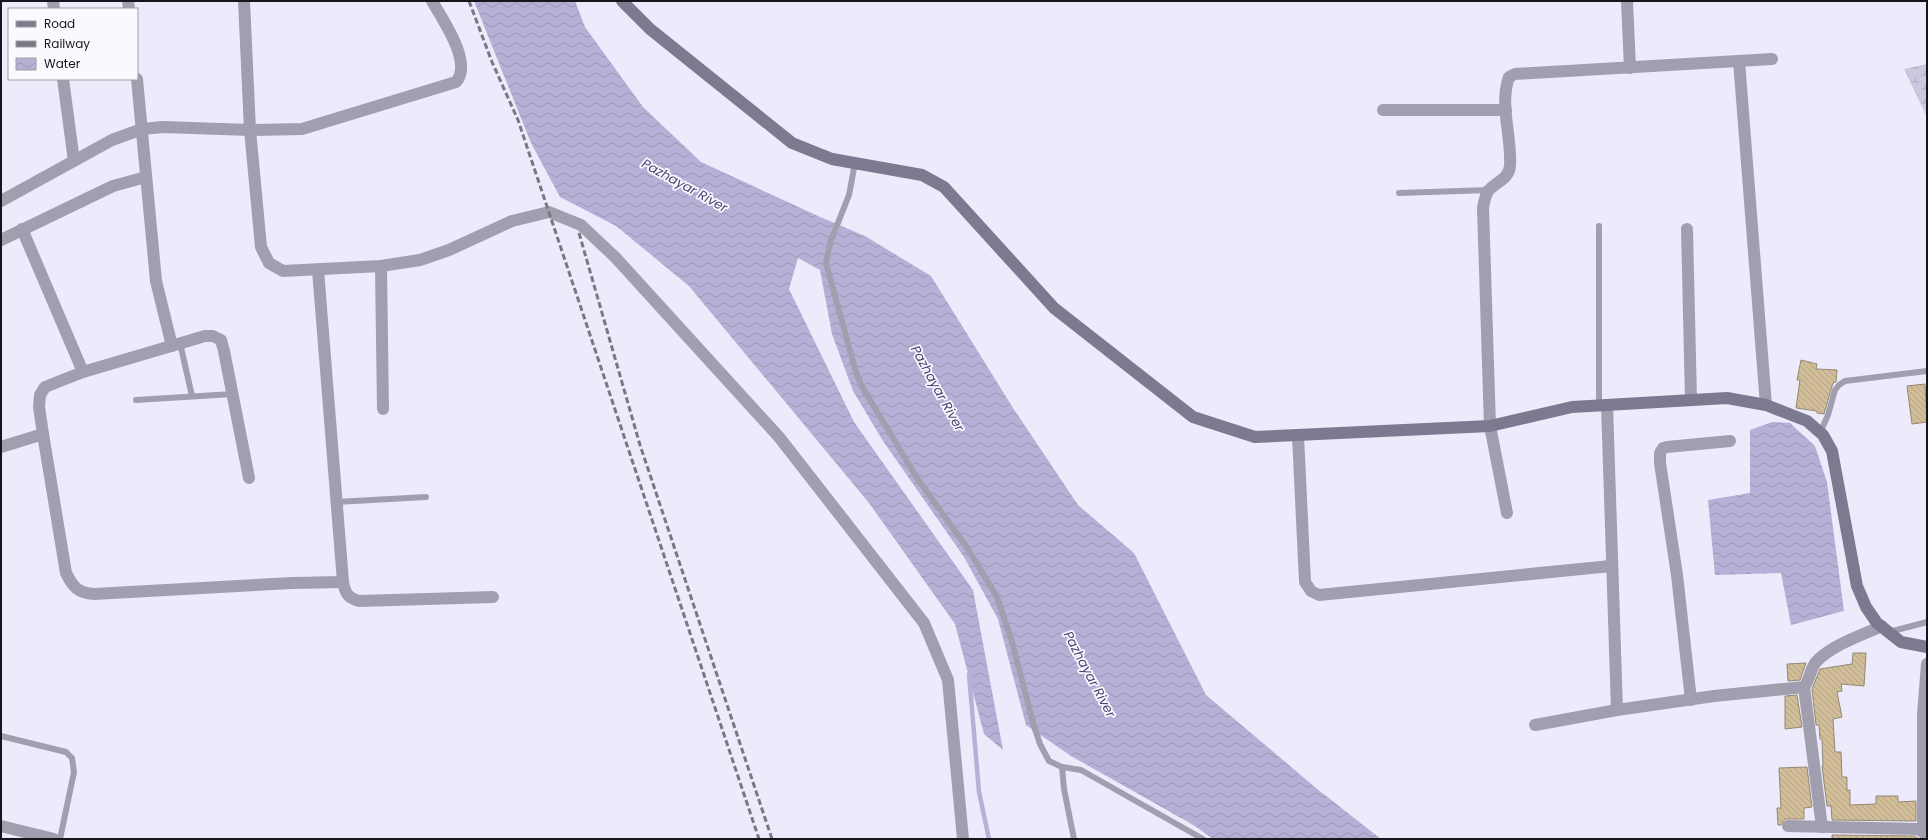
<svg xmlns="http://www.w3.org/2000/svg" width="1928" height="840" font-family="Poppins,sans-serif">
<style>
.wetland{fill:url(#wetland-marsh)}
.water{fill:url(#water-waves)}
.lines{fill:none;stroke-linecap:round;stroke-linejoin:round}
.stream{stroke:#b6b0d6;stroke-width:4.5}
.building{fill:url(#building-back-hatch);stroke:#938875}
.lane{stroke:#a19faf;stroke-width:6}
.street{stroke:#a19faf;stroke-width:12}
.secondary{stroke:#7d7991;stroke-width:12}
.rail{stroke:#797784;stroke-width:3;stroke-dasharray:6 3;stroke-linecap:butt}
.labels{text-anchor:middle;stroke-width:3.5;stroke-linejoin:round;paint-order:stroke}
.water-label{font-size:13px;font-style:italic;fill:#4e4275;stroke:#faf9fe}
</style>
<defs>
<pattern id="wetland-marsh" width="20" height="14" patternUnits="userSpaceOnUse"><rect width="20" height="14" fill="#cbc8e0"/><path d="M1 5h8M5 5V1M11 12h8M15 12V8" fill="none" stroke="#aeabc0"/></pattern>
<pattern id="water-waves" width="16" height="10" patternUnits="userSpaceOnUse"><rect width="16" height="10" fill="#b6b0d6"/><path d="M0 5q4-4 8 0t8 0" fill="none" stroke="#9c96b7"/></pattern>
<pattern id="building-back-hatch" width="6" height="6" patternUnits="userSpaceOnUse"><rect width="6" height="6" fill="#d1bd98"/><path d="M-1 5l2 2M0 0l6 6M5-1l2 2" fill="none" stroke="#b3a283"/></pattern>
</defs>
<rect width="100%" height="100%" fill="#edeafc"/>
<path class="wetland" d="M1927,64V117L1904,69Z"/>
<g class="water">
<path d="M474,1H575L585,27L643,107L701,162L818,216L865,236L931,276L1013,408L1078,505L1134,553L1206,695L1316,788L1381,839H1213L1195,826L1071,756L1026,725L998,619L964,557L883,441L853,391L832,334L820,270L798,258L789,289L854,422L973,590L1003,750L984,734L955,624L869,503L689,286L616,226L560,197L531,143Z"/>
<path d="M1772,422L1790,423L1815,446L1827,482L1844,611L1791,625L1781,573L1715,575L1708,500L1750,493V430Z"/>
</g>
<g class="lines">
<path class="stream" d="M969,674L979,792L989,839"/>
</g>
<g class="building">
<path d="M1801,360L1817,364L1816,369L1837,370L1836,382L1833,383L1824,414L1817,413V411L1796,408L1800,380H1797Z"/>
<path d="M1925,384L1927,422L1912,424L1907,386Z"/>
<path d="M1853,653H1866L1864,686L1841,684L1842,691L1837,692L1842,717L1833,719L1835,752H1841L1842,777H1847V790H1850V805L1876,804V796H1898V802L1916,801V821L1832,820L1831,806H1827L1822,766H1823L1822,739H1820L1819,725H1816L1812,689L1820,669L1852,664Z"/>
<path d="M1806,663L1800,680L1788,681L1787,664Z"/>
<path d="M1797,695L1802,727L1785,729V696Z"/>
<path d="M1807,767L1812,807L1804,808V819H1785L1781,825H1778L1777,808H1781L1779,768Z"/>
<path d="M1832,835L1915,836L1919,839H1832Z"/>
</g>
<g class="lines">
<g class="lane">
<path d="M855,163L849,195L830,243L826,263L855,369L861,385L917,478L968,549L997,597L1012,642L1034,726L1040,744L1049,761L1062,767L1081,770L1203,839"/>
<path d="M1399,193L1489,190"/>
<path d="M180,343L192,396"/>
<path d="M136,400L233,394"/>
<path d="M1599,406V226"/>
<path d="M1820,433L1828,415L1835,390L1839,385L1845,381L1927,371"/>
<path d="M336,502L426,497"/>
<path d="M1889,632L1927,622"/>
<path d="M1,736L66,752L72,758L74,772L60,839"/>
<path d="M1062,767L1064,789L1074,839"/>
</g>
<g class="street">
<path d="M53,1L54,9"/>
<path d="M128,1L129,9"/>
<path d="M244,1L250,130L261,247L269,263L283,271L381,266L420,260L449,250L512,221L549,212L581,225L615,257L779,437L924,623L948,680L963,839"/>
<path d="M1627,1L1630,68"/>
<path d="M1739,61L1766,405"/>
<path d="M63,79L74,161"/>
<path d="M137,79L156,281L172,346"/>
<path d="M1383,110H1506"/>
<path d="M1,201L112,140L142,129L163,127L250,130L302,129L456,82C473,63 443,20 432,1"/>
<path d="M22,229L83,372"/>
<path d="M1687,229L1691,400"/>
<path d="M1,240L113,186L146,177"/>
<path d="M381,266L383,409"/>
<path d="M318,270L343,582C345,593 348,598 359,601L493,597"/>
<path d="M1607,405L1617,710"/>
<path d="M1298,436L1305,582L1311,591L1319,595L1611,566"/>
<path d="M1,447L43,434"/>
<path d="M249,478L224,351L221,340L213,336H205L83,372L45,387L40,395L39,407L43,434L66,573C73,587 78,593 94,594L292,583L343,582"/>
<path d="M1507,513L1490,426L1483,208C1484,202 1485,195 1489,190C1496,182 1509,179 1510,166C1512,137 1499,105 1509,77L1515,74L1772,59"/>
<path d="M1804,687L1822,827"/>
<path d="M1691,700L1677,575L1660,463V453L1663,448L1667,447L1730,441"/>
<path d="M1535,725L1617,710L1714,696L1804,687C1810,680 1810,669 1816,662C1830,646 1862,635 1882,626"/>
<path d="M1,826L54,839"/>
<path d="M1788,826L1917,829L1923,832L1927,838"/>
<path d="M1923,832V714L1927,664"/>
</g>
<path class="secondary" d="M622,1L650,29L792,143L832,159L922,175L944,187L1054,308L1193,417L1255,437L1490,426L1572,407L1727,398L1766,405L1807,421L1823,435L1832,451L1857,586L1866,607L1877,623L1901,642L1927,647"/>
<g class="rail">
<path d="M469,1L492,62L518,120L759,839"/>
<path d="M579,233L640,445L772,839"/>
</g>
</g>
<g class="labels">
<g class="water-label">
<text transform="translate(685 185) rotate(29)" y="5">Pazhayar River</text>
<text transform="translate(938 388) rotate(61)" y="5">Pazhayar River</text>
<text transform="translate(1090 674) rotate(62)" y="5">Pazhayar River</text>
</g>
</g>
<rect width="1928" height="840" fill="none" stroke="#16151d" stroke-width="4"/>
<rect x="8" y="8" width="130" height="72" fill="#faf9fe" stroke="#9f9ea4"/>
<rect x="16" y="21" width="20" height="6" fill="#7d7991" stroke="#9f9ea4"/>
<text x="44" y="28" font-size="12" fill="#16151d">Road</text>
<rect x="16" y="41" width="20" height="6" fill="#797784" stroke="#9f9ea4"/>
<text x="44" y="48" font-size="12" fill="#16151d">Railway</text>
<rect x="16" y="58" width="20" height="12" fill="url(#water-waves)" stroke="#9f9ea4"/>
<text x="44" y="68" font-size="12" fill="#16151d">Water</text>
</svg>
